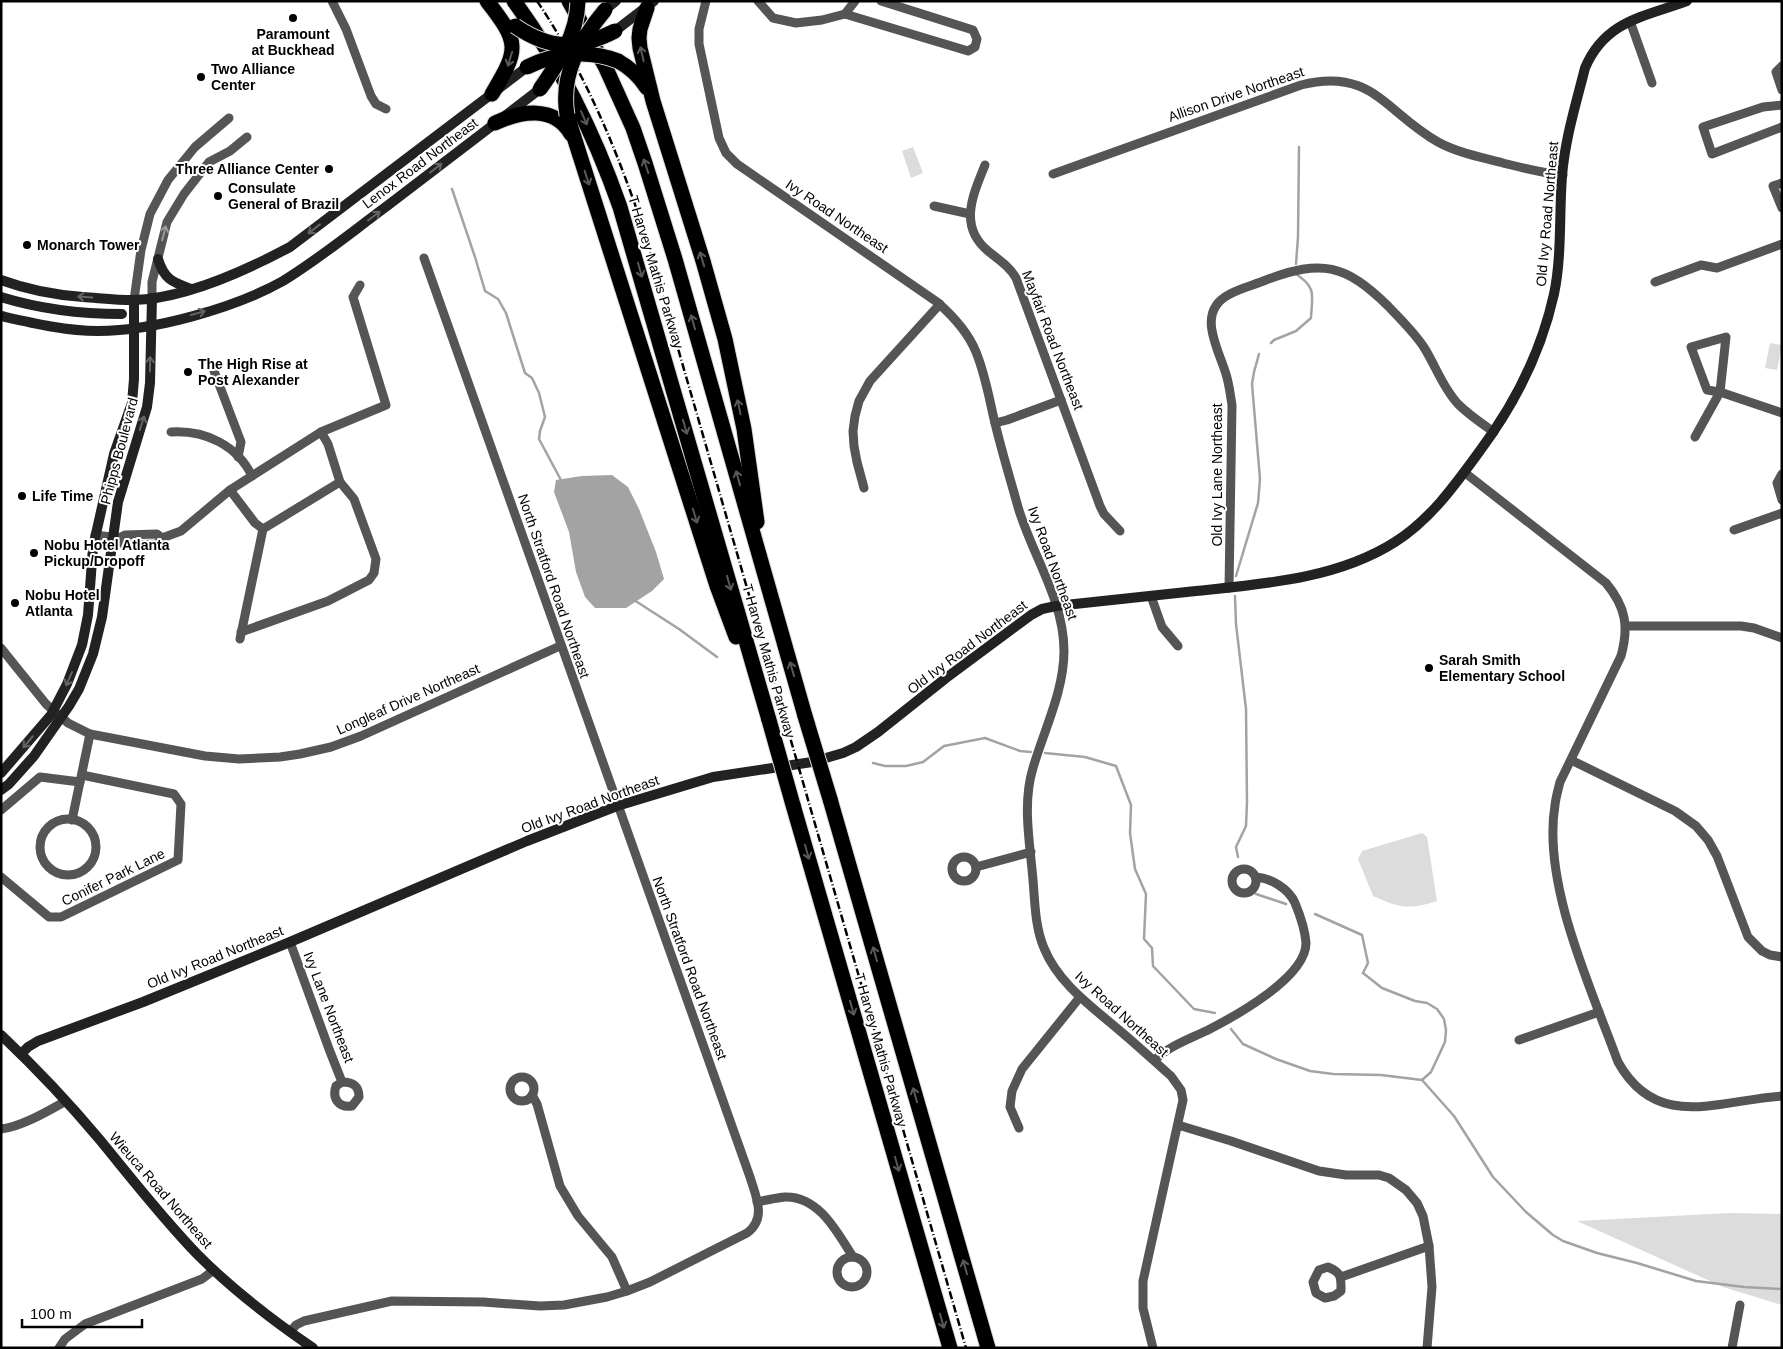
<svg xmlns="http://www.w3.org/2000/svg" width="1783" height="1349" font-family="Arial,sans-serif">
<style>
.green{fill:#dcdcdc}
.water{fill:#a3a3a3}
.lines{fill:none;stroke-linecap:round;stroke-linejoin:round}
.stream{stroke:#a3a3a3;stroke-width:2.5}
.highway-casing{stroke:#dbdbdb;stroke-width:17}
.street{stroke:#555;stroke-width:9}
.secondary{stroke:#222;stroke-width:10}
.highway{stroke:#000;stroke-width:15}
.rail{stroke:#000;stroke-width:2.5;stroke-dasharray:8 2.5 1 2.5;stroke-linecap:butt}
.highway-bridge-casing{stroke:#dbdbdb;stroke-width:17;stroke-linecap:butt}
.highway-bridge{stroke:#000;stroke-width:15}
.oneway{stroke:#595959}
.oneway2{stroke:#646464}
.oneway3{stroke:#999}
.poi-dot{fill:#000;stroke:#fff;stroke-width:2}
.labels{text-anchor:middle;stroke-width:4;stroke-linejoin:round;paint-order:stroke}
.poi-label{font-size:14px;font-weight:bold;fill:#000;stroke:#fff;text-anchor:start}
.street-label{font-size:14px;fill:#000;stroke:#fff}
</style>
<rect width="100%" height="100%" fill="#fff"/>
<g class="green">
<path d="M913,147L923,173L911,178L902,151Z"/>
<path d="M1770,343L1782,345L1777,370L1765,368Z"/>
<path d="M1422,833L1427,837L1437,901C1408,910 1400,908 1373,896L1358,859L1362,851Z"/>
<path d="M1730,1213L1782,1214V1305L1723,1287L1577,1221Z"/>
</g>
<path class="water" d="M612,475L628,487L639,509L656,552L664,579L652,591L626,608H595L585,597L576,572L569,532L554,492L556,480L582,476Z"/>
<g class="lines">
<g class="stream">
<path d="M452,189L475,257L485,291L498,299L506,313L525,373L532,378L539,393L545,417L540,431L539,439L562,482"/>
<path d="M1296,264L1298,237L1299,147"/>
<path d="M1271,343L1274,340L1296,331L1311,318C1312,295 1317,288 1296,274"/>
<path d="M1236,576L1258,503L1260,479L1252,384L1254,372L1259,354"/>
<path d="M1235,596L1236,624L1246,709L1247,802L1246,826L1236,847L1238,857"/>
<path d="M634,600L679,629L717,657"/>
<path d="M1045,753L1085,757L1116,766L1131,805L1130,833L1135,869L1146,894L1144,939L1152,948L1153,966L1194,1009L1215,1013"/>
<path d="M873,763L885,766H906L923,762L944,746L985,738L1020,751L1031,752"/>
<path d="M1256,894L1286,904"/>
<path d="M1315,914L1362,935L1368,963L1363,973L1382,988L1415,1001L1427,1003L1437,1009L1444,1019L1446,1030L1445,1042L1431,1072L1422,1080"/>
<path d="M1231,1029L1243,1044L1276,1059L1310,1071L1333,1074L1381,1075L1422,1080L1454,1116L1493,1177L1526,1212L1553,1235L1563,1241L1597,1253L1637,1263L1696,1281L1744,1287L1782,1289"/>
</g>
<defs>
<g id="highway">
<path d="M487,1C520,43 519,49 492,94"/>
<path d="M514,1C561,65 594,133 620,207L769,720"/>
<path d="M569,1L605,66L633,128L645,163L675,259L805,716"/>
<path d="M647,8L640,29L639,38L640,48L653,101L703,261L725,339L744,429L757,522"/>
<path d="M618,61C631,68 639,76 647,88"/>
<path d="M567,115L717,586L736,637"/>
<path d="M495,123C521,111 554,105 571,134"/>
<path d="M830,799L988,1348"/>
<path d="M793,805L950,1348"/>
</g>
</defs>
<use href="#highway" class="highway-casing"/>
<g class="street">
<path d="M332,1L346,29L371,96L376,104L386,109"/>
<path d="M706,1L699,29V44L719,138L726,153L737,164L937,302C953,316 968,332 976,352C985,374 989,397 994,419C1001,449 1010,478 1018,507C1032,555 1064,600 1064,651C1064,691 1044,730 1033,768C1022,804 1030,843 1033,880C1035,903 1035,927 1044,948C1058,983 1091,1006 1119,1030C1137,1045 1154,1061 1171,1076L1181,1090L1183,1100L1143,1281V1308L1153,1348"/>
<path d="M758,1L773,18L796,23L822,20L845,14L968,51L975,47L977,39L973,30L881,1"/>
<path d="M845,14L855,1"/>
<path d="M1630,21L1652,83"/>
<path d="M1782,66L1776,72L1782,90"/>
<path d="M1782,105L1763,107L1703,127L1712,154L1782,127"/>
<path d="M985,165C973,195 958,226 988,251C999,260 1009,266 1016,278L1100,506L1104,514L1120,531"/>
<path d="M1053,174L1301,85C1372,67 1385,112 1438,142C1458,153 1481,157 1503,163C1523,168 1542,173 1563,175"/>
<path d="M1782,183L1773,186L1782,208"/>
<path d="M934,206L970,214"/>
<path d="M1655,282L1701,265L1717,268L1782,244"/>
<path d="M152,298V282L167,222L184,194L209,162L230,151L247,137"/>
<path d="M134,300L141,250L150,214L168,180L195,147L229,118"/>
<path d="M214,371L241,442L238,457"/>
<path d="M995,423L1007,420L1061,400"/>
<path d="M171,432C205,430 237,445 252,476"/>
<path d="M1695,437L1720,392L1726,337L1691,347L1707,390L1720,392L1782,413"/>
<path d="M1464,472L1606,583C1626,607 1629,627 1621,656L1560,782C1558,790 1556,797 1555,805C1542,884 1591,988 1618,1062C1657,1132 1719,1100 1782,1096"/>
<path d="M1782,474L1777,483L1782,500"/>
<path d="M864,488L857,462L854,446L853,431L855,416L859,401L870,381L940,304"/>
<path d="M230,490L255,523L263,529"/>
<path d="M1734,530L1782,513"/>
<path d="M95,535L119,538L125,535L157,534L162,538"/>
<path d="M119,538L124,545L157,544L162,538L181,531L230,490L321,432L386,405L353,297L360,285"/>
<path d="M1229,588L1232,405C1230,393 1229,382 1225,371C1217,346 1196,311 1230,294C1241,288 1254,285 1266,280C1322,259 1345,264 1388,306C1401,320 1415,333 1425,349C1436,367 1443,388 1458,404C1469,415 1481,423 1494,432"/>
<path d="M1151,596L1162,627L1178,646"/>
<path d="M1626,626H1741L1754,628L1782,638"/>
<path d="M241,632L328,601L369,580L374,573L376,559L354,499L340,482L328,444L321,432"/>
<path d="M240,639L263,529L340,482"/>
<path d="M1,648L46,704L68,723L90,734L205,756L239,759L280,757L300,754L331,747L361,736L560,646"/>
<path d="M1571,760L1675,811L1696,826L1708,840L1717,856L1748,937L1762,951L1770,955L1782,957"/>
<path d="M1,810L40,777L80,782"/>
<circle cx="68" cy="847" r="28"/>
<path d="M72,820L90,734"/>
<circle cx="964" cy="869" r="12"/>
<path d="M976,867L1031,852"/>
<circle cx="1244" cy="881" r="12"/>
<path d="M1,877L49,917H61L178,860L181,804L174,794L82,775"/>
<path d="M290,942L329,1049L342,1082L336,1086C332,1098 338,1108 352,1106L359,1097C359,1086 353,1082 342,1082"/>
<path d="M1519,1040L1599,1012"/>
<path d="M1154,1060C1159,1057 1163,1052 1169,1049C1182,1041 1196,1036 1210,1029C1237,1015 1306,977 1306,943C1305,929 1300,915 1295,903C1289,889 1271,878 1256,877"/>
<circle cx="522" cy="1089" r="12"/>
<path d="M532,1095L537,1104L560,1186L578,1216L612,1257L627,1291"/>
<path d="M1178,1125L1231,1141L1319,1171L1346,1175H1379L1389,1178L1406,1190L1417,1203L1423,1216L1429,1246L1432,1287L1427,1348"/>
<path d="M1019,1128L1010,1107L1012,1091L1022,1069L1080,997"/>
<path d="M1,1129C21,1127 48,1111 66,1101"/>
<path d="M757,1202C766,1200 776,1198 785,1197C819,1196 837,1232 853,1257"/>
<circle cx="852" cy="1272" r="15"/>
<path d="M1328,1267C1342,1273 1341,1277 1341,1291L1334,1296L1325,1298L1316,1293L1313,1282L1319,1270Z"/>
<path d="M1341,1277L1429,1246"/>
<path d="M290,1332L296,1325L304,1321L392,1301L483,1302L540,1306L564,1305L607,1297L627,1291L650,1282L747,1233C767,1218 756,1197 750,1177L424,258"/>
<path d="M59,1348L65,1339L85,1324L202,1279L214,1270"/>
<path d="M1732,1348L1740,1305"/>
</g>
<g class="secondary">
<path d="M605,10L616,1"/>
<path d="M615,31L654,1"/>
<path d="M158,259C164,279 172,282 191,289"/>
<path d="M1,280C28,290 55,295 83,297C99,298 116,300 133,300C185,299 245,271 290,247L527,67"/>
<path d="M1,297C40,309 81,314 122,314"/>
<path d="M1,316C32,323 66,331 98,331C153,331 235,308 283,281C319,259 353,231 387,206C438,167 489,128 540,89"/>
<path d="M1,773L51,715L67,684L82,645L88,615L93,547L114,454L132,403L134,379V300"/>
<path d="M1,790L9,784L34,756L69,706L79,689L93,654L102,617L118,502L147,407L150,383L152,298"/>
<path d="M1,1035C36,1068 69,1103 100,1140C132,1179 163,1219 198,1255C233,1290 272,1320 313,1348"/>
<path d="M21,1054L28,1047L38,1041L143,1002L290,942L527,841L617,806L713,777L812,762L843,753L856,747L878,732L946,678L1031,615L1042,609L1056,606C1103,601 1149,596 1196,591C1263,584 1337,579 1395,542C1430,520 1455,485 1479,452C1515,404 1541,353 1554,294C1562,256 1559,215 1562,176C1565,139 1576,104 1585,68C1605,21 1643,17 1687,1"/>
</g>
<use href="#highway" class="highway"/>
<path class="rail" d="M537,1C585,72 618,152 645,234L966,1348"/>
<defs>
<g id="highway-bridge">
<path d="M515,26C550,50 578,50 615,31"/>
<path d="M527,67C555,53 589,49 618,61"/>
<path d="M540,89C559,62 577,35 578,1"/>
<path d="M567,115C560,75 580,40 605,10"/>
<path d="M805,716L830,799"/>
<path d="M769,720L793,805"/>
</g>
</defs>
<use href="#highway-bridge" class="highway-bridge-casing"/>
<use href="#highway-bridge" class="highway-bridge"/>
</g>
<defs><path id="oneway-shaft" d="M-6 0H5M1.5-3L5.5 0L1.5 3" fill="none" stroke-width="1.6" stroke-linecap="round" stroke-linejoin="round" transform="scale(1.25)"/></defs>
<g class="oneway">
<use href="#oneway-shaft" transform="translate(642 54) rotate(-103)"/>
<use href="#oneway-shaft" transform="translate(510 59) rotate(107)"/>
<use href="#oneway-shaft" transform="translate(584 118) rotate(66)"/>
<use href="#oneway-shaft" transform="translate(646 166) rotate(-108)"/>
<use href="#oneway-shaft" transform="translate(587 178) rotate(72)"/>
<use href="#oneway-shaft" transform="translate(702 259) rotate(-107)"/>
<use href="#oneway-shaft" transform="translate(640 270) rotate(74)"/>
<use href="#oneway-shaft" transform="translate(693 322) rotate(-106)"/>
<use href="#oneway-shaft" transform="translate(739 407) rotate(-102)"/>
<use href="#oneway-shaft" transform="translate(685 427) rotate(74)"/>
<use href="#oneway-shaft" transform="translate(738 478) rotate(-106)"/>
<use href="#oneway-shaft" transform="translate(695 516) rotate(73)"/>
<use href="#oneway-shaft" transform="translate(729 583) rotate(74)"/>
<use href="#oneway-shaft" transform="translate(792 669) rotate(-106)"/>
<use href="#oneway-shaft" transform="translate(807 852) rotate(74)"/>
<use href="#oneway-shaft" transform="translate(875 954) rotate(-106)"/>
<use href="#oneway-shaft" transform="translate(852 1008) rotate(74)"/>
<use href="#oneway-shaft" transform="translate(915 1095) rotate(-106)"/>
<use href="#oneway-shaft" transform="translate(897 1164) rotate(74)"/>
<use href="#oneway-shaft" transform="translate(965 1267) rotate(-106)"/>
<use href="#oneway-shaft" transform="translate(942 1321) rotate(74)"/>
</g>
<g class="oneway2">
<use href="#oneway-shaft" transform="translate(436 168) rotate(-38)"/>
<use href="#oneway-shaft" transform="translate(374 216) rotate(-37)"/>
<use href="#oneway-shaft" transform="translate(314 229) rotate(142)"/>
<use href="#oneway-shaft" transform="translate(85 297) rotate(-176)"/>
<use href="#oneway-shaft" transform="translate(198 313) rotate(-15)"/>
<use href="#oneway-shaft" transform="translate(150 364) rotate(-90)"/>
<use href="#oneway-shaft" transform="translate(142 423) rotate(-72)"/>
<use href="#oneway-shaft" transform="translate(69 679) rotate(114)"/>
<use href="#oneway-shaft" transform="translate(28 742) rotate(130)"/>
</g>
<use class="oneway3" href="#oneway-shaft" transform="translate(164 233) rotate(-76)"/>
<g class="poi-dot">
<circle cx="293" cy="18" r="5"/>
<circle cx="201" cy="77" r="5"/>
<circle cx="329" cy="169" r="5"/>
<circle cx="218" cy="196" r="5"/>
<circle cx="27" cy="245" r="5"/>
<circle cx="188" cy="372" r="5"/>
<circle cx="22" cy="496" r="5"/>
<circle cx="34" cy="553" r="5"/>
<circle cx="15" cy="603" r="5"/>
<circle cx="1429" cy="668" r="5"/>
</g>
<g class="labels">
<g class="poi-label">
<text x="293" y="39" text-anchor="middle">Paramount<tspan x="293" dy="16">at Buckhead</tspan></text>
<text x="211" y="74">Two Alliance<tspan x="211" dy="16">Center</tspan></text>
<text x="319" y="174" text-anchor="end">Three Alliance Center</text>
<text x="228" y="193">Consulate<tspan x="228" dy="16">General of Brazil</tspan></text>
<text x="37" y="250">Monarch Tower</text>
<text x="198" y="369">The High Rise at<tspan x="198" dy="16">Post Alexander</tspan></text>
<text x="32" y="501">Life Time</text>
<text x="44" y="550">Nobu Hotel Atlanta<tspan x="44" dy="16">Pickup/Dropoff</tspan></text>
<text x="25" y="600">Nobu Hotel<tspan x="25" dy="16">Atlanta</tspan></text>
<text x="1439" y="665">Sarah Smith<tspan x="1439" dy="16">Elementary School</tspan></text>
</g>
<g class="street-label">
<text transform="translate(1236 94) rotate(-19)" y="5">Allison Drive Northeast</text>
<text transform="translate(420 163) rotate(-37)" y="5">Lenox Road Northeast</text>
<text transform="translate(1547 214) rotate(-85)" y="5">Old Ivy Road Northeast</text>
<text transform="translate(837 216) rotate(34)" y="5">Ivy Road Northeast</text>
<text transform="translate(656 272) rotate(73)" y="5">T Harvey Mathis Parkway</text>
<text transform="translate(1053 340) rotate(69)" y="5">Mayfair Road Northeast</text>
<text transform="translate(119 451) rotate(-75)" y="5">Phipps Boulevard</text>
<text transform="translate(1217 475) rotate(-90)" y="5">Old Ivy Lane Northeast</text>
<text transform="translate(1053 563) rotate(70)" y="5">Ivy Road Northeast</text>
<text transform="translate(554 586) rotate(71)" y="5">North Stratford Road Northeast</text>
<text transform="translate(967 647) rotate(-37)" y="5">Old Ivy Road Northeast</text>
<text transform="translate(769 661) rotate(74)" y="5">T Harvey Mathis Parkway</text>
<text transform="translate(408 699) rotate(-24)" y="5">Longleaf Drive Northeast</text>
<text transform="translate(590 804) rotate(-20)" y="5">Old Ivy Road Northeast</text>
<text transform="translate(113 877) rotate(-26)" y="5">Conifer Park Lane</text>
<text transform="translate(215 957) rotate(-22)" y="5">Old Ivy Road Northeast</text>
<text transform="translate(690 968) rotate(70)" y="5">North Stratford Road Northeast</text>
<text transform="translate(329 1007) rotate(69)" y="5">Ivy Lane Northeast</text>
<text transform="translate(1122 1014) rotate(42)" y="5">Ivy Road Northeast</text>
<text transform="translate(881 1050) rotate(74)" y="5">T Harvey Mathis Parkway</text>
<text transform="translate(161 1190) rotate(49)" y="5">Wieuca Road Northeast</text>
</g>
</g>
<rect width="1783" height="1349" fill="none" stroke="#000000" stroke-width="5"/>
<path d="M22 1319v8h120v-8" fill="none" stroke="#000000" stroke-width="2.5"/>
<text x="30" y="1319" font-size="15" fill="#000000" stroke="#ffffff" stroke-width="4" paint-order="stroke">100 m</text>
</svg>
